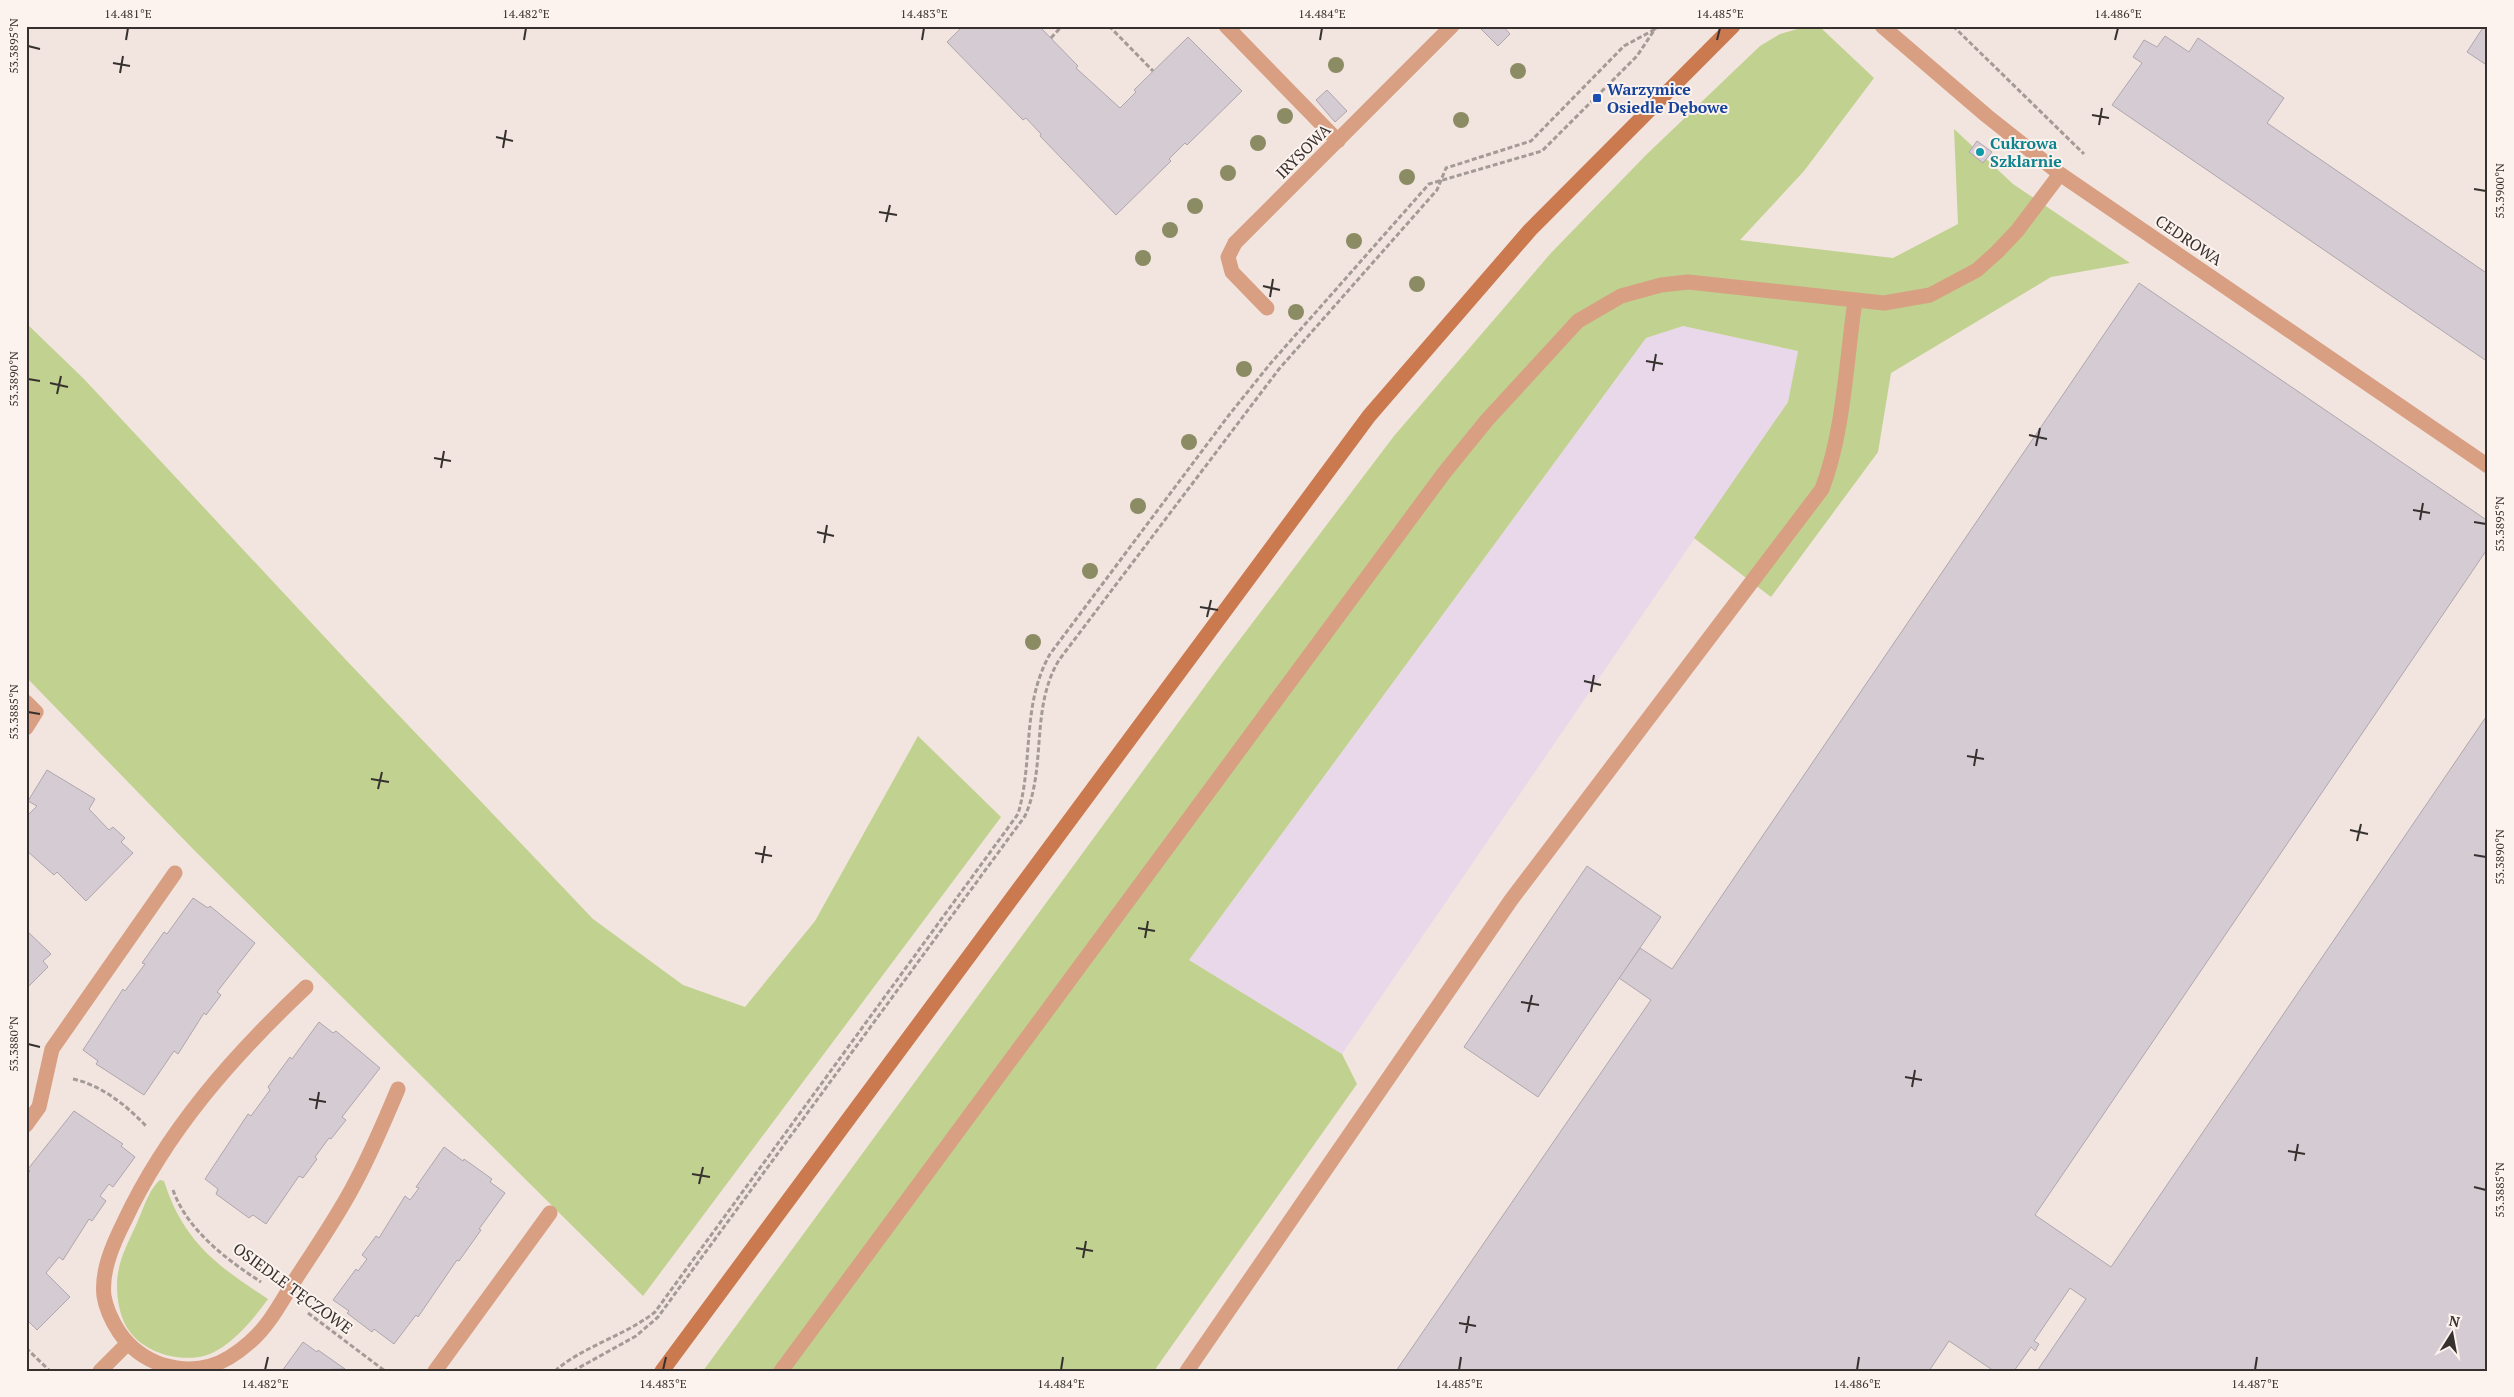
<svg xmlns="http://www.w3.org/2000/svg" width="2514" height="1397" font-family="'PT Serif',serif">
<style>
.industrial{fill:#e9d8e9}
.green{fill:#c1d18f}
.building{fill:#d5cbd3;stroke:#afa6ae}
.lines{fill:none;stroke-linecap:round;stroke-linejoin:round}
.path{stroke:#a49b96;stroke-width:3;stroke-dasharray:5 2.5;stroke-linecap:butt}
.lane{stroke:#d89f83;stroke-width:15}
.street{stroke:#d89f83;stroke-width:15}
.secondary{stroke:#cb794e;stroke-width:15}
.tree{fill:#8b8b64}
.ticks{fill:none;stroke:#36312f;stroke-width:2}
.transit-dot{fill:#1a4fb4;stroke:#fdf3ee;stroke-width:2}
.culture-dot{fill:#0f9aa8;stroke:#fdf3ee;stroke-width:2}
.labels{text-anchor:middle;stroke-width:4;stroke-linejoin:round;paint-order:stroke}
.transit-label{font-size:16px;font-weight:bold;fill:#164399;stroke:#fdf3ee;text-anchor:start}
.culture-label{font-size:16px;font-weight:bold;fill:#0d838f;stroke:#fdf3ee;text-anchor:start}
.street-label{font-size:16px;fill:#36312f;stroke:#fdf3ee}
.neatline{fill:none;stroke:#36312f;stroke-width:2}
.ticks-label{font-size:12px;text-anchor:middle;fill:#36312f}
</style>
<rect width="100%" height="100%" fill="#f2e5df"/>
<path class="industrial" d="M1683,326L1798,351L1788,402L1342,1054L1189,960L1646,338Z"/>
<g class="green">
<path d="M1801,28H1821L1874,78L1804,171L1740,240L1893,258L1958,224L1954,129L2013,184L2130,263L2051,277L1891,373L1878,452L1771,597L1694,538L1788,402L1798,351L1683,326L1646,338L1189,960L1342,1054L1357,1084L1154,1371H703L1219,667L1394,436L1551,253L1646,155L1760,46L1780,34Z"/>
<path d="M26,323L84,379L347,661L593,919L683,985L745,1007L815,921L918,736L1001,817L643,1296L194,850L26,677Z"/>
<path d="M160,1180L164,1181C183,1241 217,1266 268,1299C253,1320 233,1344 210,1354C181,1365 137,1352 124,1322C119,1311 117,1297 117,1285C117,1262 128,1243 137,1223C143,1210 149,1189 160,1180Z"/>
</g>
<g class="building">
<path d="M963,26H1039L1078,66L1076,68L1120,108L1136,92L1134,90L1188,37L1242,91L1187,145L1185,143L1169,159L1171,161L1116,215L1040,136L1041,134L1026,118L1023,120L947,42Z"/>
<path d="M1478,26H1503L1510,34L1498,46Z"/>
<path d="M2484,26H2488V66L2467,52Z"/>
<path d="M2165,36L2189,52L2198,38L2284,98L2267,123L2488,274V362L2112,105L2142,63L2133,57L2144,40L2157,47Z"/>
<path d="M1327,90L1347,111L1335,122L1316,100Z"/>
<path d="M1977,141L1992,152L1983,163L1969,152Z"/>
<path d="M2139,283L2488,521V548L2035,1215L2111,1267L2488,714V1371H2037L2086,1299L2070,1288L2034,1341L2039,1344L2035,1351L2031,1347L2014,1371H1994L1949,1341L1929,1371H1396L1651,1000L1619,978L1640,948L1672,969Z"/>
<path d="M47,770L95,799L89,809L109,830L113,827L125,838L121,842L133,853L86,901L57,872L54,875L26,850V817L37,806L28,801Z"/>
<path d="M1587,866L1661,917L1538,1097L1464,1047Z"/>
<path d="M193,898L208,908L210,906L255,943L217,992L221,995L206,1015L204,1013L178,1054L174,1051L144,1095L96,1064L98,1061L83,1050L123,989L125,991L145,964L142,963L164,932L167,934Z"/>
<path d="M26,930L51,954L43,961L48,967L27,988Z"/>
<path d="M319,1022L333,1033L336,1031L380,1068L342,1117L346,1120L331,1139L329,1138L315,1157L317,1159L303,1178L299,1176L266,1224L253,1215L249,1218L216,1194L218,1189L205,1179L248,1114L251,1116L270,1090L268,1087L290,1057L292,1059Z"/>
<path d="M74,1111L123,1144L121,1146L135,1157L113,1187L109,1184L100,1196L106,1201L92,1221L89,1219L63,1260L59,1257L46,1273L70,1297L37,1330L26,1319V1176L30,1171L28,1169Z"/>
<path d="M444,1147L463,1161L464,1159L492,1179L490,1182L505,1193L479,1229L481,1230L459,1261L457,1260L418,1317L416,1315L394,1344L374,1329L372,1332L347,1313L349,1311L333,1300L356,1269L358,1271L367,1259L362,1255L376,1236L379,1238L405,1196L410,1200L419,1188L416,1187Z"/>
<path d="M303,1342L317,1352L318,1350L345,1369L282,1371Z"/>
</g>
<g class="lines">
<g class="path">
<path d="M1109,26L1153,71"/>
<path d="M1953,26L2084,154"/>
<path d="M1051,38L1062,26"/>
<path d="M73,1079C101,1085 126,1105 146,1126"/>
<path d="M173,1190C187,1230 227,1260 261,1282"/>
<path d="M308,1313L385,1371"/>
<path d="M26,1348L50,1371"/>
<path d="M555,1371C583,1346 625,1336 655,1312L1018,814C1034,759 1021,706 1050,654L1229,415L1270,364L1429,184L1542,151L1637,56L1657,26"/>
<path d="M573,1371L636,1336L658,1317L1025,816C1047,767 1030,708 1059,660L1279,369L1437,190L1446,168L1531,141L1624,46L1661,26"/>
</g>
<g class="lane">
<path d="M1235,243L1228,257L1232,272L1267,308"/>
<path d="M1187,1371L1511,900L1822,489C1844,432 1846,362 1855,301"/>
</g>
<g class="street">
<path d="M1226,26L1338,141"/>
<path d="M1882,26L1987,116L2060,174L2488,466"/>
<path d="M1235,243L1452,26"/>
<path d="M26,702L36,712L26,728"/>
<path d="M306,987C233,1056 167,1130 124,1222C113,1244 101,1271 104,1296C106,1309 112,1321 119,1332C130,1348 145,1359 163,1365C198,1375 223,1366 250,1342C268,1327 281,1302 293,1283C314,1250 337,1218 355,1183C371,1153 385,1120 398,1089"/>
<path d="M26,1125L39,1107L52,1049L175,873"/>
<path d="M100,1371L127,1344"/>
<path d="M435,1371L550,1213"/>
<path d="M781,1371L1444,473L1487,420L1578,321L1621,296L1661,285L1688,282L1884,303L1930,295L1977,270L1997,252L2017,231L2060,174"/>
</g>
<path class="secondary" d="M662,1371L1369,416L1530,230L1733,26"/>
</g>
<g class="tree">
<circle cx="1336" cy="65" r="8"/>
<circle cx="1518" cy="71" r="8"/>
<circle cx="1285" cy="116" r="8"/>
<circle cx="1461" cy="120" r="8"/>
<circle cx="1258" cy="143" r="8"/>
<circle cx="1228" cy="173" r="8"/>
<circle cx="1407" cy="177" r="8"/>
<circle cx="1195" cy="206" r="8"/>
<circle cx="1170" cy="230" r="8"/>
<circle cx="1354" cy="241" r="8"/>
<circle cx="1143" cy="258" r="8"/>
<circle cx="1417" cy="284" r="8"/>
<circle cx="1296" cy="312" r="8"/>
<circle cx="1244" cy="369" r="8"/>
<circle cx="1189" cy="442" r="8"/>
<circle cx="1138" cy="506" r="8"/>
<circle cx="1090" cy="571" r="8"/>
<circle cx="1033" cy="642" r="8"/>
</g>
<path class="ticks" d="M126,40L128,28M524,40L526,28M922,40L924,28M1320,40L1322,28M1717,40L1720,28M2115,40L2118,28M28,46L40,49M113,63L130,66M120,73L123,56M2092,115L2109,118M2099,125L2102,108M496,137L513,141M503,148L506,130M2474,189L2486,191M879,212L897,215M886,222L890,205M1263,286L1280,290M1270,297L1273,279M1646,361L1663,364M1653,371L1656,354M28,379L40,381M50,383L68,387M57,394L61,376M2029,435L2047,439M2036,446L2040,428M434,458L451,461M441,468L444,451M2413,510L2430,513M2420,520L2423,503M2474,522L2486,524M817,532L834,536M824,543L827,525M1200,607L1218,610M1207,617L1211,600M1584,681L1601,685M1591,692L1594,675M28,712L40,714M1967,756L1984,759M1974,766L1977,749M371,779L389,782M378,789L382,772M2350,830L2368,834M2357,841L2361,824M755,853L772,856M2474,855L2486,857M762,863L765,846M1138,928L1155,931M1145,938L1148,921M1521,1002L1539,1005M1528,1012L1532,995M28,1044L40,1047M1905,1077L1922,1080M1912,1087L1915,1070M309,1099L326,1102M316,1109L319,1092M2288,1151L2305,1154M2295,1161L2298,1144M692,1174L710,1177M699,1184L703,1167M2474,1187L2486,1190M1076,1248L1093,1251M1083,1258L1086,1241M1459,1323L1476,1326M1466,1333L1469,1316M265,1370L268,1357M663,1370L666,1357M1061,1370L1063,1357M1459,1370L1461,1357M1857,1370L1859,1357M2255,1370L2257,1357"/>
<rect class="transit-dot" x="1592" y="93" width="10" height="10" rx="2.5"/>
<circle class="culture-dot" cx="1980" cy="152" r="5"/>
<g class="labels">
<g class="transit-label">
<text x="1607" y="95">Warzymice<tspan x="1607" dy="18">Osiedle Dębowe</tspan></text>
</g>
<g class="culture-label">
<text x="1990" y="149">Cukrowa<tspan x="1990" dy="18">Szklarnie</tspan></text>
</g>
<g class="street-label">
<text transform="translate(1303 151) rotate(-45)" y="6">IRYSOWA</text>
<text transform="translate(2189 240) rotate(34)" y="6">CEDROWA</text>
<text transform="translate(293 1288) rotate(36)" y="6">OSIEDLE TĘCZOWE</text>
</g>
</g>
<rect width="2514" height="1397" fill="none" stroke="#fdf3ee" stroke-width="55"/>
<g transform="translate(2452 1334) rotate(11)" stroke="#fdf3ee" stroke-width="4" paint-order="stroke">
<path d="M0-4L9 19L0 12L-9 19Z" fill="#36312f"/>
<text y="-8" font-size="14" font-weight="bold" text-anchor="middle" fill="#36312f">N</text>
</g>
<rect x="28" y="28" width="2458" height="1342" class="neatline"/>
<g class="ticks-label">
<text x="128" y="18">14.481°E</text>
<text x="526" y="18">14.482°E</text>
<text x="924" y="18">14.483°E</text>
<text x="1322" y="18">14.484°E</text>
<text x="1720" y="18">14.485°E</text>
<text x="2118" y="18">14.486°E</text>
<text transform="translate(14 46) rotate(-90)" y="4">53.3895°N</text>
<text transform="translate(2500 191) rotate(-90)" y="4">53.3900°N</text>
<text transform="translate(14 379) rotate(-90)" y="4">53.3890°N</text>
<text transform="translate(2500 524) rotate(-90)" y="4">53.3895°N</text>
<text transform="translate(14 712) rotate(-90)" y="4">53.3885°N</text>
<text transform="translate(2500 857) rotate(-90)" y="4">53.3890°N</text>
<text transform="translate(14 1044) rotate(-90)" y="4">53.3880°N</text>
<text transform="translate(2500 1190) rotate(-90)" y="4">53.3885°N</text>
<text x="265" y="1388">14.482°E</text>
<text x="663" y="1388">14.483°E</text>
<text x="1061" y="1388">14.484°E</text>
<text x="1459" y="1388">14.485°E</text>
<text x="1857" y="1388">14.486°E</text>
<text x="2255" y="1388">14.487°E</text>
</g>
</svg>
